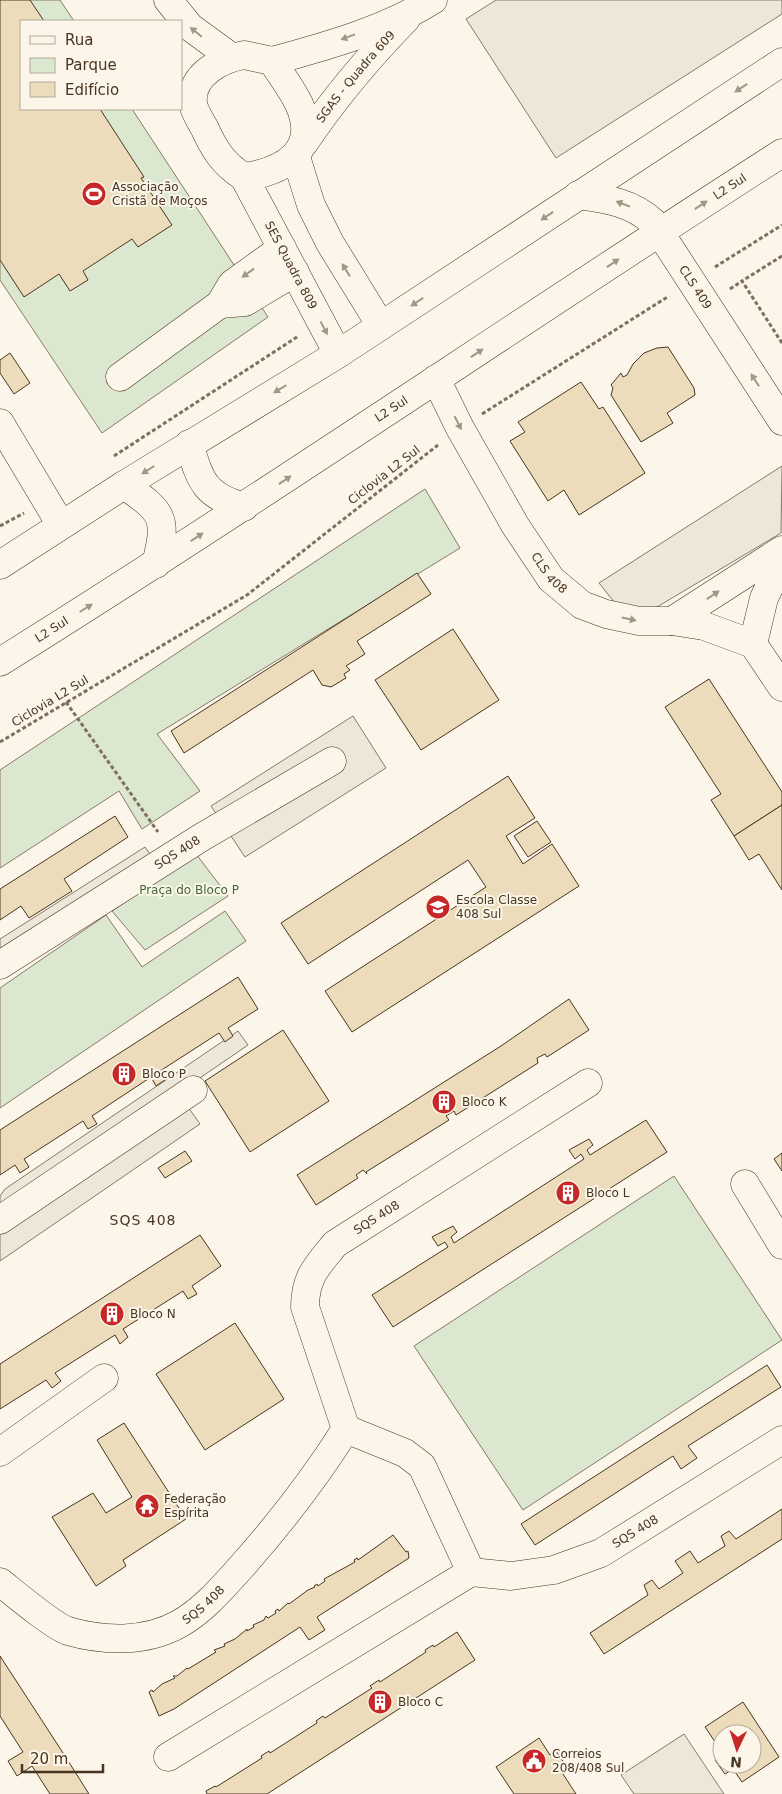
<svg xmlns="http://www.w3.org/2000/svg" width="782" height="1794" font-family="'DejaVu Sans',sans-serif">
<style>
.green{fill:#dce7d0;stroke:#887966}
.parking{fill:#ede7d9;stroke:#887966}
.building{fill:#ecdcbc;stroke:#4a3520}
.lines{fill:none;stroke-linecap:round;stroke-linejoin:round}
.minor-casing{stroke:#4a3520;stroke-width:29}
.major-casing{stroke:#4a3520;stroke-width:29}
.path{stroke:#7f6f5c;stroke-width:3;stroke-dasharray:4 2.5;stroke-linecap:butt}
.minor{stroke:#fbf6e9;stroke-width:28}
.major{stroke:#fbf6e9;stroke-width:28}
.oneway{fill:#a29684}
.labels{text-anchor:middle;stroke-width:4;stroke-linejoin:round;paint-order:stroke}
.street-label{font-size:12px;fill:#4a3520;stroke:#fbf6e9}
.poi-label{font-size:12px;fill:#4a3520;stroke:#fbf6e9;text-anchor:start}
.park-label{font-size:12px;fill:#436837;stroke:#fbf6e9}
.neighbourhood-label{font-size:14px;letter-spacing:1px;fill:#4a3520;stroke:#fbf6e9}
</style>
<rect width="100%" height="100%" fill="#fbf6e9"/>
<g class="green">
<path d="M0,0H60L74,21H21V109H132L268,317L102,433L0,280Z"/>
<path d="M425,489L460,548L157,734L200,791L142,829L119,791L0,868V770Z"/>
<path d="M196,854L228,896L145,950L112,911Z"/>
<path d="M225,911L246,941L0,1108V988L106,915L142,967Z"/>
<path d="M674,1176L782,1340L523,1510L414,1346Z"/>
</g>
<g class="parking">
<path d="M496,0H782V14L556,158L466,19Z"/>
<path d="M782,466L781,533L657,607L623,613L599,583Z"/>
<path d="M353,716L386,768L245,857L211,806Z"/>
<path d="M145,847L152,857L0,953V939Z"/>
<path d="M238,1031L248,1045L178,1093L200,1124L0,1261V1196L5,1189Z"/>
<path d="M684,1734L724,1794H634L621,1775Z"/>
</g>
<g class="building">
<path d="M0,0H30L44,21H21V109H100L144,177L141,178L172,225L138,247L132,239L83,271L88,280L70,291L59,274L24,297L0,260Z"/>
<path d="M668,347L694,388L695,395L667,413L673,423L641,442L611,395L613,388L611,385L621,373L623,377L627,375L633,364L644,353L657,348Z"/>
<path d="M10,353L30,383L14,394L0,373V360Z"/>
<path d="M581,382L599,409L603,407L645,473L579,515L564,490L548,501L510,441L525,432L518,422Z"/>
<path d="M417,573L431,594L357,641L365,654L346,666L350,670L344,674L346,678L331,687L322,685L313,670L184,753L171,731Z"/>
<path d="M453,629L499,700L421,750L375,680Z"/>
<path d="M709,679L782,792V805L734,836L711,800L721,794L665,707Z"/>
<path d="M508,776L535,818L506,836L523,864L552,844L579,886L352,1032L325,991L486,887L468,860L308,964L281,923Z"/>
<path d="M782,805V890L759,854L749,860L734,836Z"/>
<path d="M115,816L128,837L64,879L72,891L29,918L21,906L0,920V889Z"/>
<path d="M537,821L551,842L528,857L514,836Z"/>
<path d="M238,977L258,1009L228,1028L233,1036L225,1042L219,1033L160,1071L165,1080L156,1086L151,1077L92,1116L97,1124L88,1129L83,1121L24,1159L29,1167L20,1173L15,1165L0,1175V1130Z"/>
<path d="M569,999L589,1030L547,1057L545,1054L537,1058L538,1063L456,1115L454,1111L446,1116L449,1120L366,1172L367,1174L363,1170L356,1175L358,1178L316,1205L297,1175L501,1046Z"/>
<path d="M283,1030L329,1101L250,1152L205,1081Z"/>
<path d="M646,1120L667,1152L393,1327L372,1295L448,1247L445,1242L438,1246L432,1237L453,1226L457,1232L451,1237L454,1243L584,1159L581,1154L575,1159L569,1150L589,1139L593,1145L587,1150L590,1155Z"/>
<path d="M185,1151L192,1161L165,1178L158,1168Z"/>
<path d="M782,1153V1171L774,1159Z"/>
<path d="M200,1235L221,1266L192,1286L197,1294L188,1299L183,1291L123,1329L128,1337L120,1344L115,1335L55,1373L61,1381L52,1388L46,1380L0,1409V1364Z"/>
<path d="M235,1323L284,1399L205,1450L156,1374Z"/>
<path d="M767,1365L781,1387L688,1446L697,1458L681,1469L673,1456L535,1545L521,1524Z"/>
<path d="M124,1423L186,1519L123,1560L126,1566L96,1586L52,1517L93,1493L106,1513L132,1497L97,1440Z"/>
<path d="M782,1509V1539L604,1654L590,1633L648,1595L644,1585L652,1580L659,1589L683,1573L675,1561L690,1551L698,1563L725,1546L721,1536L729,1531L736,1539Z"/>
<path d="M393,1535L406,1552L408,1551L409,1558L317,1617L325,1630L309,1640L300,1627L174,1709L159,1716L149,1692L152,1690L153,1692L162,1684L175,1678L173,1676H177L187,1668L188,1669L216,1652L214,1650L225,1646L224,1644L235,1639L247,1629V1631L254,1627L253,1625L264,1620L266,1616L268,1618L276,1613L275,1611L278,1609L279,1611L288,1603L289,1604L308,1590L315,1587L314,1586L317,1584L318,1586L325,1581L324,1579L355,1562L354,1560L357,1558L358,1560Z"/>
<path d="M457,1632L475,1660L267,1794H207L206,1791L215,1786L216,1787L262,1758L261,1756L269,1751L270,1753L317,1723L316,1721L323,1716L325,1718L372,1688L370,1686L379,1680L380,1682L426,1652L425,1650L433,1645L434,1647Z"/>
<path d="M0,1656L65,1756L89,1794H50L32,1766L17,1776L8,1761L23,1752L0,1716Z"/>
<path d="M743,1702L779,1757L742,1782L733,1769L725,1774L715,1760L722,1756V1764H752V1734H722V1752L705,1727Z"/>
<path d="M539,1738L550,1755L556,1751L567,1767L561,1771L576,1794H514L496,1767Z"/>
</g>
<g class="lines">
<defs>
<g id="minor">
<path d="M168,0L190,27L231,57"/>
<path d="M244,55L272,61C281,75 292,89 299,104C320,150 285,171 244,177C223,164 214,149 204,127C200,120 194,111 193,103C190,75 221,59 244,55Z"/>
<path d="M272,61C327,46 385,30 433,0"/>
<path id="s1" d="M304,143C335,97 367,59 406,19"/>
<path d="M296,157L311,205L330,243L381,326"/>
<path id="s2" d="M244,177L338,354"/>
<path id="s3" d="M578,195C606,199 631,202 653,222L782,421"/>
<path d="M220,304L245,302L295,272"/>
<path d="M120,377L220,304L232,284L282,248"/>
<path id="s4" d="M436,379L460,428L515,525L551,579L582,605L606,614L639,621H672L704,626L753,644"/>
<path d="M0,423L61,525"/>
<path d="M672,621L782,550"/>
<path d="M753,644L764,598L782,561"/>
<path d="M753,644L782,687"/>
<path id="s5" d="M0,965L202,837L332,761"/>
<path d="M745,1184L782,1245"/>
<path d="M0,1220L193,1090"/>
<path d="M0,1452L104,1378"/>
<path id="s6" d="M471,1572L511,1576L554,1570L601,1553L782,1440"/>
<path id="s7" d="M0,1582C14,1593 53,1626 68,1631C103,1641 145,1643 179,1624C204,1610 223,1587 243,1565C281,1522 315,1478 346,1429L305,1307C305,1277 317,1266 335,1244L588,1083"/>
<path d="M168,1757L471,1572L422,1466L405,1453L346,1429"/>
</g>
<g id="major">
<path d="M189,444C201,482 204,495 244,507"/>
<path d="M124,485C163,512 168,517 156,564"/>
<path d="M0,565L124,485L338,354L782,62"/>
<path id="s8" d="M0,662C264,497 520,321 782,153"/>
</g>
</defs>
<use href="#minor" class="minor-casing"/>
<use href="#major" class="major-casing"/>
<g class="path">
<path d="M782,256L742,281L782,343"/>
<path d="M715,267L782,225"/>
<path d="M730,289L742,281"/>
<path d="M482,414L669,296"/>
<path d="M114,456L297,337"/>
<path d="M0,526L24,513"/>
<path d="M66,702L158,832"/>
<path d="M0,742L247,595L438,445"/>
</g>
<use href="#minor" class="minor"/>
<use href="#major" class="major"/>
</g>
<defs><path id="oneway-solid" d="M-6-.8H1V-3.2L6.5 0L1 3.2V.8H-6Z" transform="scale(1.25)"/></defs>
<g class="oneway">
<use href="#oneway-solid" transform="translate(196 32) rotate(-141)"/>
<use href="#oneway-solid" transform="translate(348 37) rotate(160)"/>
<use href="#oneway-solid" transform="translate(741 88) rotate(147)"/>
<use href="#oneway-solid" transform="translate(623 204) rotate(-159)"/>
<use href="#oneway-solid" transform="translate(701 205) rotate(-33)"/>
<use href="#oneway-solid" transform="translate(547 216) rotate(146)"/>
<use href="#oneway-solid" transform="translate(613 263) rotate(-34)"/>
<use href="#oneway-solid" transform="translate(346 270) rotate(-122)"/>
<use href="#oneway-solid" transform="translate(248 273) rotate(144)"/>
<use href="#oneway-solid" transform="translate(417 302) rotate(147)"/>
<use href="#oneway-solid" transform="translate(324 328) rotate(62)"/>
<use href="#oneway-solid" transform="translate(477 353) rotate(-34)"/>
<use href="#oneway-solid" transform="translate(755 380) rotate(-123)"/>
<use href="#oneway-solid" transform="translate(280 389) rotate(149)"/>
<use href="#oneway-solid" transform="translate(458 423) rotate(63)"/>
<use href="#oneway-solid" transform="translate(148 470) rotate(148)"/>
<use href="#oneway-solid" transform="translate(285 480) rotate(-34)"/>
<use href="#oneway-solid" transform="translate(197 537) rotate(-33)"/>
<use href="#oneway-solid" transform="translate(713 595) rotate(-33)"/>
<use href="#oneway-solid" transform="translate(86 608) rotate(-32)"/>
<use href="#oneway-solid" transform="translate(629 619) rotate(12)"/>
</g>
<defs>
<symbol id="stadium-disc" viewBox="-11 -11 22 22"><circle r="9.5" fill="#c62828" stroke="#fbf6e9"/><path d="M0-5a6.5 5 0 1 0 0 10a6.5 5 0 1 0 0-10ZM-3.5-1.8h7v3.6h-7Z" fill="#fff"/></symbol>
<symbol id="school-disc" viewBox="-11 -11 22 22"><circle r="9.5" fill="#c62828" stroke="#fbf6e9"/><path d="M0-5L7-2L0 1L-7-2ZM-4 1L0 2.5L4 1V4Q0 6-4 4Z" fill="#fff"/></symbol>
<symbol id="building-disc" viewBox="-11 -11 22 22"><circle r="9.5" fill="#c62828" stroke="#fbf6e9"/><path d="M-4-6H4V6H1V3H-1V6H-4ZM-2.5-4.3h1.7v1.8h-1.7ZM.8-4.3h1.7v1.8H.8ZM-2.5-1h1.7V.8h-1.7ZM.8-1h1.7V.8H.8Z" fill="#fff"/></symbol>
<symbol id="temple-disc" viewBox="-11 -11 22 22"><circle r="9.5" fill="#c62828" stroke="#fbf6e9"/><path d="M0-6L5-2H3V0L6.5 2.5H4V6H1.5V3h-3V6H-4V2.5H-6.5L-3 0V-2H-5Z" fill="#fff"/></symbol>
<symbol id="civic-disc" viewBox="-11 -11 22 22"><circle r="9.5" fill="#c62828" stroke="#fbf6e9"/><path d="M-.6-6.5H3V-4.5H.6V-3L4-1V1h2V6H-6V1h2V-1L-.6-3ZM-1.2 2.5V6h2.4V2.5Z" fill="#fff"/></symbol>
</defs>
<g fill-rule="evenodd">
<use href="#stadium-disc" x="80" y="180" width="28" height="28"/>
<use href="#school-disc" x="424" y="893" width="28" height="28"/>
<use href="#building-disc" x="110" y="1060" width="28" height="28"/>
<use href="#building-disc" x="430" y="1088" width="28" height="28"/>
<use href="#building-disc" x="554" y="1179" width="28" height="28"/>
<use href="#building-disc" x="98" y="1300" width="28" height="28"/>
<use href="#temple-disc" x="133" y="1492" width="28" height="28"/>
<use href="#building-disc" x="366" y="1688" width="28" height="28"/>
<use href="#civic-disc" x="520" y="1747" width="28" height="28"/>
</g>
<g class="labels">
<g class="street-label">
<text dy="4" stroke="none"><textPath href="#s1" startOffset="84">SGAS - Quadra 609</textPath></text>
<text dy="4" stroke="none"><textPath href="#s8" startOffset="871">L2 Sul</textPath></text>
<text dy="4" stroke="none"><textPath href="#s2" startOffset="100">SES Quadra 809</textPath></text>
<text dy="4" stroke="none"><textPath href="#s3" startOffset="159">CLS 409</textPath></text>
<text dy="4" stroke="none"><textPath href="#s8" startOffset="466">L2 Sul</textPath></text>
<text transform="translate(384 475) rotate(-38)" y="4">Ciclovia L2 Sul</text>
<text dy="4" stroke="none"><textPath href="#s4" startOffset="225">CLS 408</textPath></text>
<text dy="4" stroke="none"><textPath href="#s8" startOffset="61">L2 Sul</textPath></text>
<text transform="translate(50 701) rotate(-31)" y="4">Ciclovia L2 Sul</text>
<text dy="4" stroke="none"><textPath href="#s5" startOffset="210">SQS 408</textPath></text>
<text dy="4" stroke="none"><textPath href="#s7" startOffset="706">SQS 408</textPath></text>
<text dy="4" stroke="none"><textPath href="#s6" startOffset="174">SQS 408</textPath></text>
<text dy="4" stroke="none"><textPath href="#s7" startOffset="229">SQS 408</textPath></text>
</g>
<g class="poi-label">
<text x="112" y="191">Associação<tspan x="112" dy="14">Cristã de Moços</tspan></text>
<text x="456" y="904">Escola Classe<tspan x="456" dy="14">408 Sul</tspan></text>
<text x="142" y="1078">Bloco P</text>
<text x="462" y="1106">Bloco K</text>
<text x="586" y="1197">Bloco L</text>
<text x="130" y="1318">Bloco N</text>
<text x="164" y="1503">Federação<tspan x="164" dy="14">Espírita</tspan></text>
<text x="398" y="1706">Bloco C</text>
<text x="552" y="1758">Correios<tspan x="552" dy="14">208/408 Sul</tspan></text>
</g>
<g class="park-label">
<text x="189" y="894">Praça do Bloco P</text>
</g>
<g class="neighbourhood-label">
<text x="143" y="1225">SQS 408</text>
</g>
</g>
<rect x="20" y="20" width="162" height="90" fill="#fbf6e9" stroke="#b4a999"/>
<rect x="30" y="36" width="25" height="8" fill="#fbf6e9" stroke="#b4a999"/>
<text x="65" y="45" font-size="15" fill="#4a3520">Rua</text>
<rect x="30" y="58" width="25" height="15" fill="#dce7d0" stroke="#b4a999"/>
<text x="65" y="70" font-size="15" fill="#4a3520">Parque</text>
<rect x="30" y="82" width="25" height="15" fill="#ecdcbc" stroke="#b4a999"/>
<text x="65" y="95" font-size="15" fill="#4a3520">Edifício</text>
<g transform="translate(737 1749) rotate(184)"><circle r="24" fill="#fbf6e9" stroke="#b4a999"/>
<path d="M0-4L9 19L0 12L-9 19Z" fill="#c62828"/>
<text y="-8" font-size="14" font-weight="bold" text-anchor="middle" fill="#4a3520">N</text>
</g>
<path d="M22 1764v8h81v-8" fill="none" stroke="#4a3520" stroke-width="2.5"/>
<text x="30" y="1764" font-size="15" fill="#4a3520" stroke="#fbf6e9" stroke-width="4" paint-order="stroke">20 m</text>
</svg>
